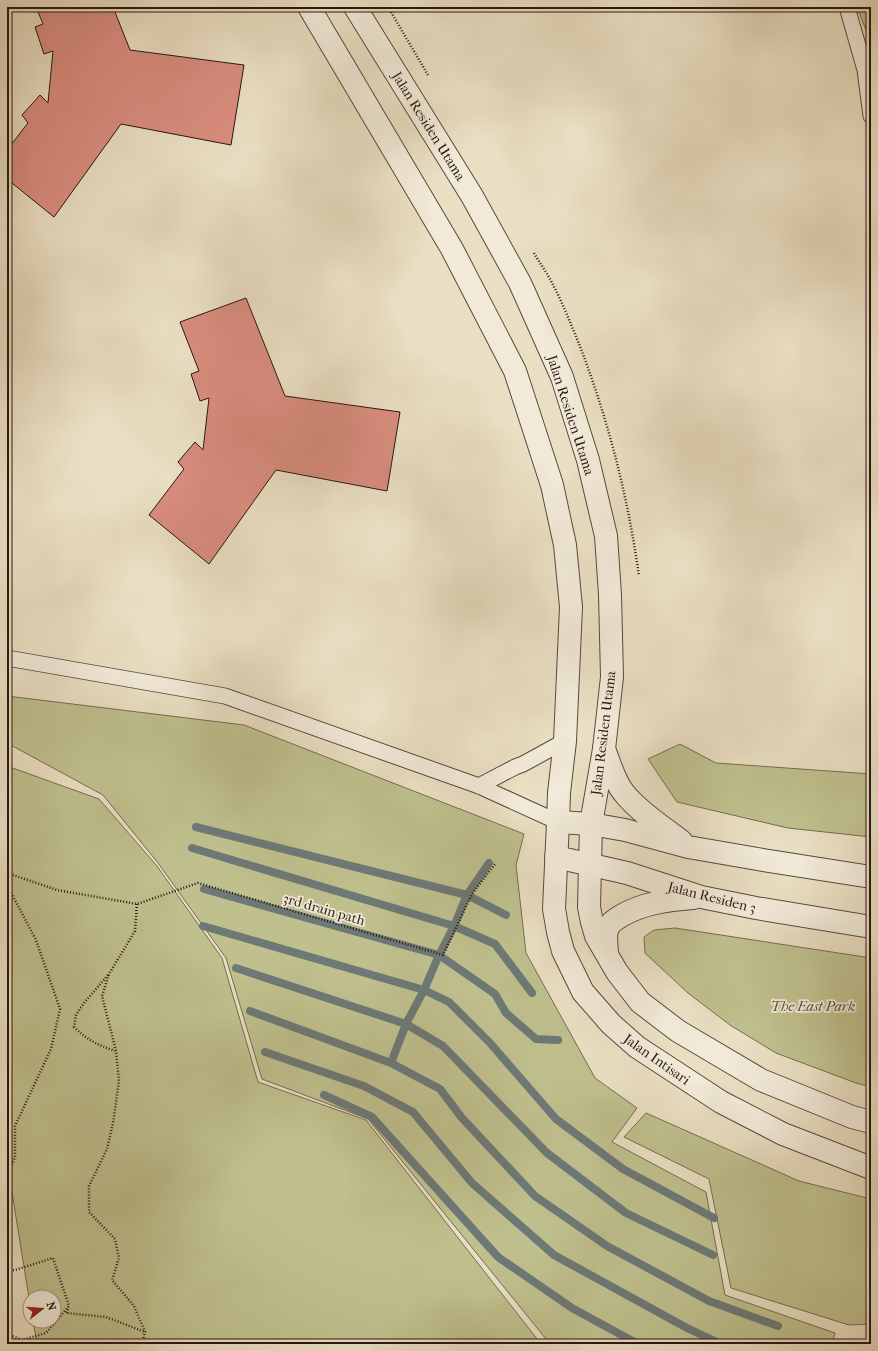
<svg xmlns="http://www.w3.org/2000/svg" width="878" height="1351" font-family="'IM FELL French Canon',serif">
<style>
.green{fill:#bfc08e;stroke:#746c4f}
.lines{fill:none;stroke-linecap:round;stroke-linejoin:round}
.stream{stroke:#6d7977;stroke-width:8}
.building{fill:#d98d7f;stroke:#291710}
.service-casing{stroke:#59493d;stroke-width:17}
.tertiary-casing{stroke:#59493d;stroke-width:24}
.path{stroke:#291710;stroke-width:2.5;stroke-dasharray:1 2;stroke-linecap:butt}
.service{stroke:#f1ead8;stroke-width:15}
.tertiary{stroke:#f1ead8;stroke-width:22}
.labels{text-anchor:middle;stroke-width:3.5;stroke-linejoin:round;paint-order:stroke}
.street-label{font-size:14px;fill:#291710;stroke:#f1ead8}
.park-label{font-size:14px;font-style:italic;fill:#564a36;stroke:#f1ead8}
</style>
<rect width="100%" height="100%" fill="#eadfc3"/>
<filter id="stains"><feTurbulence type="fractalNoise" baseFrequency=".005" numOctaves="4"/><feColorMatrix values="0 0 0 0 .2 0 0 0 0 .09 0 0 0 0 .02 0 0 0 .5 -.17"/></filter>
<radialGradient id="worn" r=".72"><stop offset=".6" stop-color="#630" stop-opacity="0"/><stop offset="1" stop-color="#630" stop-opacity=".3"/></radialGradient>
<g class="green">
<path d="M857,7H871V43Z"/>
<path d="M7,696L244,725L524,834L516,865L526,953L595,1078L637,1108L612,1142L706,1192L725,1295L835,1333L832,1344H550L368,1119L262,1079L226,958L158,863L103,795L7,743Z"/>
<path d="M680,744L716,763L871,774V837L788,828L677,802L648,759Z"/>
<path d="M7,766L99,799L157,866L222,958L258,1082L366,1120L541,1344H37L33,1321H54V1297H30V1304L11,1186L7,1182Z"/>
<path d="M675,928L871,958V1087L856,1083L776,1053L730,1025L688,993L645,953L644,937L654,930Z"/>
<path d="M646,1113L799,1181L871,1199V1324L849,1325L731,1288L709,1179L624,1137Z"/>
</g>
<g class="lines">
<g class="stream">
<path d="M196,827L467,895L506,915"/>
<path d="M192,848L454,926L495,944L532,993"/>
<path d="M204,889L439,955L495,994L506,1013L536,1039L558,1040"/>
<path d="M203,926L424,990L449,1002L490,1043L556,1119L623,1169L714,1218"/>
<path d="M236,968L406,1024L443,1046L547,1153L626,1213L713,1255"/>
<path d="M250,1011L391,1063L440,1089L462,1118L535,1196L607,1246L709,1301L778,1326"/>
<path d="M265,1052L364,1086L413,1112L472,1183L554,1255L687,1328L721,1344"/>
<path d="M391,1063L406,1024L424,990L439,955L454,926L467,895L489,863"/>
<path d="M324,1095L372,1117L498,1257L572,1308L638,1344"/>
</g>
</g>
<g class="building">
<path d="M36,7H113L130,50L244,65L231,145L121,124L54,217L7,179V150L28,123L22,115L40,95L48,103L53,51L44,54L35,27L43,24Z"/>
<path d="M246,298L285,396L400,412L387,491L276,470L209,564L149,515L184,469L178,462L195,442L203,450L209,398L200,401L191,374L199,371L180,322Z"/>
</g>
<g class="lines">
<defs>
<g id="service">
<path d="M847,7L865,70L871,116"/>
<path d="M7,658L225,696L479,786L558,822"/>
<path d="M479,786L515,767L523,764L565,741"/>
</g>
<g id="tertiary">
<path d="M309,7L452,249L515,371L552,485L565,545L571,607L565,741L559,793L558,822L554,909L558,932L563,951L583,992L611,1024L637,1047L721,1102L783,1134L871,1168"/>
<path d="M355,7L472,196L520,283L562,377L588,460L606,536L610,595L612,677L604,749L591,824L589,907L592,922L596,936L617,972L640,1002L678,1031L761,1080L852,1117L871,1122"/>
<path d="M604,749C610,763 614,781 624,793C638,811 663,827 681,841"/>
<path d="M558,822L591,824L625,830L688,847L763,860L871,877"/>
<path d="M556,857L627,873L701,897L756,908L871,927"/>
<path d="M607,954C607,946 604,933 609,926C611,922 616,919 621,916C643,903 668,900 693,898"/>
</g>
</defs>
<use href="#service" class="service-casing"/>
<use href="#tertiary" class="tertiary-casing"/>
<g class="path">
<path d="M388,7L428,75"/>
<path d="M534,253C539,262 545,270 550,279C563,303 573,329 583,354C610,427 628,498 639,576"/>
<path d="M7,873L57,890L137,904L198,883L443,955L472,894L495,864"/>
<path d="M7,885L36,940L60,1009L51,1049L15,1126V1157L7,1177"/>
<path d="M137,904L135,931L109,974L102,996L116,1051L119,1081L113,1123L107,1149L89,1186V1212L115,1239L119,1258L112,1280L134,1306L145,1332L142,1344"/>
<path d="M108,975L84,1003L76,1015L74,1027C87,1040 98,1045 115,1051"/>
<path d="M7,1271L15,1270L53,1258L69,1306L46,1333L22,1340L7,1334"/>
<path d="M68,1309L66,1313L106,1317L145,1332"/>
</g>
<use href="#service" class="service"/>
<use href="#tertiary" class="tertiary"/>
</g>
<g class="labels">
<g class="street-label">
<text transform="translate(429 126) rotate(58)" y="5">Jalan Residen Utama</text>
<text transform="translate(571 415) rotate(72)" y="5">Jalan Residen Utama</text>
<text transform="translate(603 733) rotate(-83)" y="5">Jalan Residen Utama</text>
<text transform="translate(712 897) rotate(14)" y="5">Jalan Residen 3</text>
<text transform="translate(324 909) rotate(16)" y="5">3rd drain path</text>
<text transform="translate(657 1059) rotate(35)" y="5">Jalan Intisari</text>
</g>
<g class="park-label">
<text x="813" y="1011">The East Park</text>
</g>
</g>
<rect width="878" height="1351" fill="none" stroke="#eadfc3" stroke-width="24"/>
<rect x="8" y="8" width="862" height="1335" fill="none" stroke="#291710" stroke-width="2"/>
<rect x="12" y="12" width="854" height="1327" fill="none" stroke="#291710"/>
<g transform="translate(42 1309) rotate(73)"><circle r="19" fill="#f1ead8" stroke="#a19688"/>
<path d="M0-3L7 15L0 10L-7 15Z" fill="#8f2418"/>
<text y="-6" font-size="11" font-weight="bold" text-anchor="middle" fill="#291710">N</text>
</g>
<rect width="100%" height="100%" filter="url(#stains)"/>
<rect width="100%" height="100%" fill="url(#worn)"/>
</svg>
